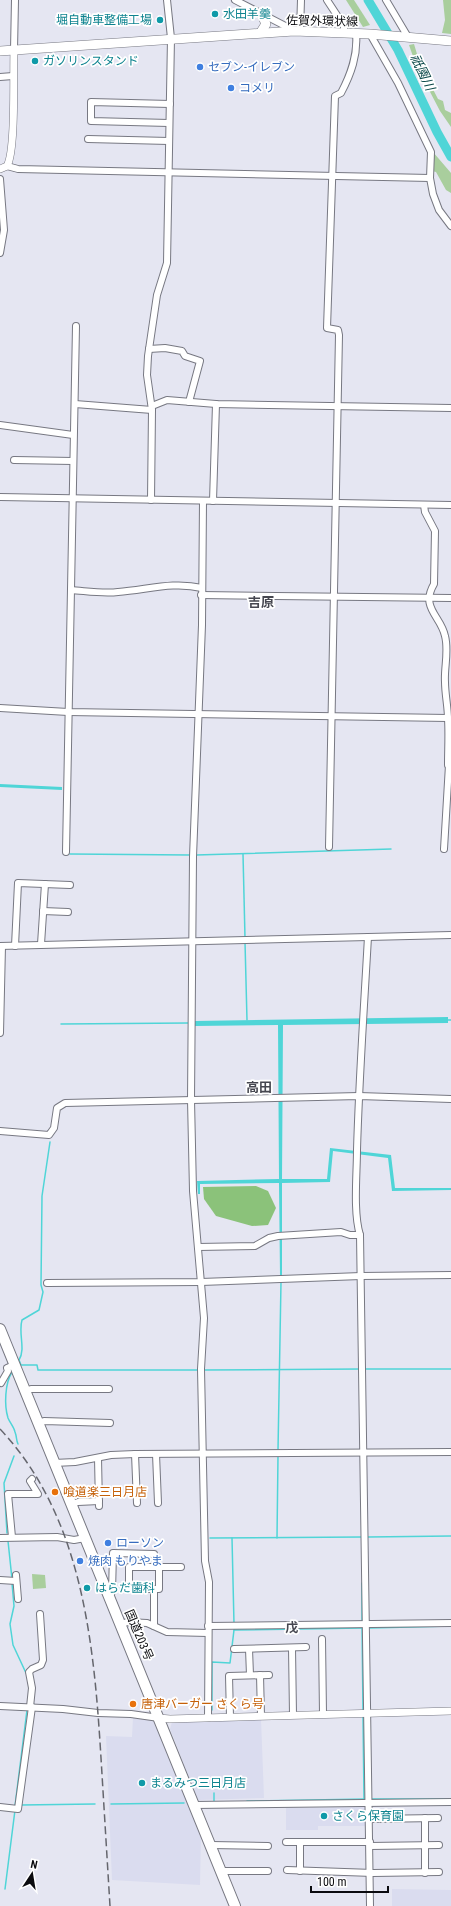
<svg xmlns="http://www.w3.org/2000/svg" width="451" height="1906" font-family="'Roboto Condensed','Noto Sans JP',sans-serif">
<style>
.built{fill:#dadcef}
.green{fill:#a9ce9d}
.forest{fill:#8bc27a}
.water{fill:#4fd5d7}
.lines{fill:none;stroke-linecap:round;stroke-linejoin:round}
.stream{stroke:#4fd5d7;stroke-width:1.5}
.river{stroke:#4fd5d7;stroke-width:9}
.minor-casing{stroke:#777882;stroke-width:8}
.tertiary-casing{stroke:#777882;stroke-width:8}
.primary-casing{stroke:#777882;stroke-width:10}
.trunk-casing{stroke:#777882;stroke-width:12}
.minor{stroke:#fff;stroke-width:6}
.tertiary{stroke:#fff;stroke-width:7}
.primary{stroke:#fff;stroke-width:9}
.trunk{stroke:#fff;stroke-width:10}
.rail{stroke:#65666d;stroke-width:1.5;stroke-dasharray:8 4;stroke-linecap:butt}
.culture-dot{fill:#0f9aa8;stroke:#fff;stroke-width:1.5}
.shop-dot{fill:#3f7fe0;stroke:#fff;stroke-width:1.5}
.food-dot{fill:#e8710a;stroke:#fff;stroke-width:1.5}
.labels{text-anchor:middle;stroke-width:3.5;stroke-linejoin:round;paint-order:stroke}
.culture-label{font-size:12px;fill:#0d838f;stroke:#fff;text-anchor:start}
.street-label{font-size:12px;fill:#0b0b0f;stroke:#fff}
.shop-label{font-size:12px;fill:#366cbe;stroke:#fff;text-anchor:start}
.food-label{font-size:12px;fill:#c56008;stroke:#fff;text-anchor:start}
.water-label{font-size:13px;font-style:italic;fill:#0e4a4b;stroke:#fff}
.neighbourhood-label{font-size:13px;font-weight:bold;fill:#464750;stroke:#fff}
</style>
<rect width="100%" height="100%" fill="#e5e6f2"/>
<g class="built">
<path d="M133,1718L153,1720L201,1835L200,1885L112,1880L106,1736L132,1737Z"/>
<path d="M261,1719L264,1798L198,1800L170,1729L172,1722Z"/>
<path d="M367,1807V1826H318V1830H286V1808Z"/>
<path d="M392,1889L451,1890V1906H392Z"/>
</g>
<g class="green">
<path d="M346,0H354L370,25L363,27Z"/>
<path d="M443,0H451V34L442,33L445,20Z"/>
<path d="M414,44L420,64L438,99L443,101L445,110L451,113V127L440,111L416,65L409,45Z"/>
<path d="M433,152L451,173V193L446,190L436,172L432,171Z"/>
<path d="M32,1574L45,1575L46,1588L33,1589Z"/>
</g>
<path class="forest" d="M256,1186L268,1191L276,1208L268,1225L252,1226L216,1216L204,1199L203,1187Z"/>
<g class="water">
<path d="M0,784L62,787V790L0,787Z"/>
<path d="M448,1017V1023L283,1025L282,1179H327L330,1148L391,1155L395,1188H451V1190L392,1191L388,1158L333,1151L330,1182L282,1183V1275H280L279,1183L200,1184V1194H198L197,1181L279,1179L278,1025L195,1026V1021Z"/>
</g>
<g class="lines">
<g class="stream">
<path d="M70,854L190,855"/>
<path d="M243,854L245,938"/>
<path d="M196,855L391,849"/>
<path d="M245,942L247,1020"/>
<path d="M447,1020H451"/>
<path d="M61,1024L188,1023"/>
<path d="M50,1142L42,1196L41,1285L43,1292L39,1310L22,1320C18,1333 26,1349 19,1360L21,1365H37L38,1370H198"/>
<path d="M365,1369H451"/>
<path d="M203,1370L361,1369"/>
<path d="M12,1372C5,1383 4,1405 8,1418C10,1423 14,1427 15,1432C17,1437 16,1440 18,1444"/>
<path d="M278,1450L281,1282"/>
<path d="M7,1533L4,1483L14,1456"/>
<path d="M368,1537L451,1536"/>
<path d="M210,1538L362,1537"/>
<path d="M232,1538L234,1624"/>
<path d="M277,1538L278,1456"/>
<path d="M8,1541L12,1579"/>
<path d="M12,1583L14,1606L10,1624L13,1645L26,1673"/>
<path d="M362,1583V1621"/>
<path d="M362,1625L363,1711"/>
<path d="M370,1628L451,1626"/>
<path d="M234,1630L362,1628"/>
<path d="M212,1710V1662L230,1663L234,1630"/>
<path d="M363,1715L364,1799"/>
<path d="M214,1793V1802"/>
<path d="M371,1799H451"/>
<path d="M247,1801L367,1799"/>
<path d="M111,1804L184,1803"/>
<path d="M21,1805L95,1804"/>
<path d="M15,1806L27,1710"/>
<path d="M5,1889L15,1810"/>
</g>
<path class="river" d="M368,0L398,50L437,132L451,157"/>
<defs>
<g id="minor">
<path d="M235,0L293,30"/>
<path d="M327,0L344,26V33"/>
<path d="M386,0L408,37"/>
<path d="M300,31L301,0"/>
<path d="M370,34L398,83L431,152L430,178L433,194L439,210L451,226"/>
<path d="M14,50L15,0"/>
<path d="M0,77L13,76"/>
<path d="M169,123L91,121V102L170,104"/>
<path d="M88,139L169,141"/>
<path d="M7,166L18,169L430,178"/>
<path d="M0,179L4,230L0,253"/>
<path d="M149,349L165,348L182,351L185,356L200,361L189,402"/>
<path d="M75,404L152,410"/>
<path d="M152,406L167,400L216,404L451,408"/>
<path d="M0,425L73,435"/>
<path d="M14,460L73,461"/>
<path d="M0,497L451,505"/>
<path d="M151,500L152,410L147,375L148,356L157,295L167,263L171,38L167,0"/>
<path d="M203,501L202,625L193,857L191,1100L193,1191L204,1318L201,1369L205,1561L209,1582L208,1718"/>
<path d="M213,501L216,404"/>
<path d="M424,505L425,512L435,531L434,584C420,608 441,616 445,636C449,651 444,668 445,682C445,694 448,707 448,719C449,734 448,749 448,765H451"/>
<path d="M71,590C86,591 103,594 118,592C147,590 173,581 202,588"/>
<path d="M201,595L451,598"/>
<path d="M0,708L68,712L448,718"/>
<path d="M329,847L339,335L338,330L327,328L335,96L341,93C351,74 358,55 356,33"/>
<path d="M444,849L449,765"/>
<path d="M66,852L76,326"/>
<path d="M43,911L68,912"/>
<path d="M368,937C364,1008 359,1079 357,1150C357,1174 353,1212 360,1235L370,1906"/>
<path d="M41,944L45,884"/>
<path d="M0,946L451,935"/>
<path d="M15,946L18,883L70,885"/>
<path d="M0,1033L2,946"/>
<path d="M0,1131L49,1135L54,1128L57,1108L65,1103L359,1096L451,1099"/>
<path d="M198,1247L255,1246L269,1238L278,1236L341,1232L350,1235H360"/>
<path d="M47,1283L201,1282L361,1276L451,1275"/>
<path d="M1,1383L8,1371L7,1368L14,1365"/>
<path d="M25,1391L31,1389H109"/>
<path d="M38,1423L44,1421L110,1423"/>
<path d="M135,1454L137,1503"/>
<path d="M156,1454L158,1503"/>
<path d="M98,1458L99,1506"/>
<path d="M54,1463L75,1462L111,1455L135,1454L451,1452"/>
<path d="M72,1504L78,1502L99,1501"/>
<path d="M12,1537L8,1494H38L30,1481L32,1479"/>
<path d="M0,1538L57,1537L74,1540L85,1538"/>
<path d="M16,1575L18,1599"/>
<path d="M0,1580L16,1581"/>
<path d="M154,1589H159V1567H181"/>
<path d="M109,1597L112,1592L113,1553L154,1554"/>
<path d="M120,1625L127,1622L147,1623L167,1632L208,1633"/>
<path d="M154,1626V1589H129V1567H159"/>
<path d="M208,1626L451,1623"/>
<path d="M322,1639L323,1714"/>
<path d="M292,1648L293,1715"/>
<path d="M234,1649L306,1647"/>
<path d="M249,1649L250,1675"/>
<path d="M260,1675L261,1716"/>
<path d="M0,1706L63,1709L98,1713L131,1714L159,1718"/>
<path d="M30,1707L32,1688L29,1672L32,1669L41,1665L43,1660L40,1614"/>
<path d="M230,1717L229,1676L269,1675"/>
<path d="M194,1805L451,1802"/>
<path d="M0,1807L18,1809L32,1707"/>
<path d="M425,1818V1873"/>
<path d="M370,1819L438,1818"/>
<path d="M286,1842H370"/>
<path d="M211,1845L268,1846"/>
<path d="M370,1846L439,1845"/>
<path d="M287,1870L373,1873L439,1872"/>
<path d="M221,1871H268"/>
<path d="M300,1871V1842"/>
</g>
<g id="tertiary">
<path d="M0,169L7,166C16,150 13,73 14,50"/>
<path d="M159,1718L170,1719L451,1711"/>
</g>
<g id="primary">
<path d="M261,32L266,24L262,15"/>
<path d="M0,51L294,31L370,34L451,41"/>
</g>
<path id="trunk" d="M0,1329L235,1906"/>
</defs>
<use href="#minor" class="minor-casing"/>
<use href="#tertiary" class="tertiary-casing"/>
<use href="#primary" class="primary-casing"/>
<use href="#trunk" class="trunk-casing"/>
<use href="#minor" class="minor"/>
<use href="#tertiary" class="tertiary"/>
<use href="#primary" class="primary"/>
<use href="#trunk" class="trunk"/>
<path class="rail" d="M0,1429C83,1517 94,1644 101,1758C104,1807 107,1857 110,1906"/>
</g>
<g class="culture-dot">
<circle cx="215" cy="14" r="4"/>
<circle cx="160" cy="20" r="4"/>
<circle cx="35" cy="61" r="4"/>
<circle cx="87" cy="1588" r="4"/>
<circle cx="142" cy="1783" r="4"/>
<circle cx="324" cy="1816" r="4"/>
</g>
<g class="shop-dot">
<circle cx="200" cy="67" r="4"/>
<circle cx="231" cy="88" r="4"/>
<circle cx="108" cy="1543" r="4"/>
<circle cx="80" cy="1561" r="4"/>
</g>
<g class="food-dot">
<circle cx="55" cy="1492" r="4"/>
<circle cx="133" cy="1704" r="4"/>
</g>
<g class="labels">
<g class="culture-label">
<text x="223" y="18">水田羊羹</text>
<text x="152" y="24" text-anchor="end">堀自動車整備工場</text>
<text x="43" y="65">ガソリンスタンド</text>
<text x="95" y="1592">はらだ歯科</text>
<text x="150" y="1787">まるみつ三日月店</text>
<text x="332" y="1820">さくら保育園</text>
</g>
<g class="street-label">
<text transform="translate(322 21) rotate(1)" y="4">佐賀外環状線</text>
<text transform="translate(139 1635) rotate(67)" y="4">国道203号</text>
</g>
<g class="shop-label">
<text x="208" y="71">セブン-イレブン</text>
<text x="239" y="92">コメリ</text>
<text x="116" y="1547">ローソン</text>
<text x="88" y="1565">焼肉 もりやま</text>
</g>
<g class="food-label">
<text x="63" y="1496">喰道楽三日月店</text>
<text x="141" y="1708">唐津バーガー さくら号</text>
</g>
<g class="water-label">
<text transform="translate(423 72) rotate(64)" y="5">祇園川</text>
</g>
<g class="neighbourhood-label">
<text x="261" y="607">吉原</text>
<text x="259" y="1092">高田</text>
<text x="292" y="1632">戊</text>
</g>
</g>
<g transform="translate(32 1874) rotate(12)" stroke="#ffffff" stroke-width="3" paint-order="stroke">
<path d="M0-3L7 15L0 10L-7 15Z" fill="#0b0b0f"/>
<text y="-6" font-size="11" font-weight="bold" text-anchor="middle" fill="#0b0b0f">N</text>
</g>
<path d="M311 1886v6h77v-6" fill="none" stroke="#0b0b0f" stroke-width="2"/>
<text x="317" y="1886" font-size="12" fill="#0b0b0f" stroke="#ffffff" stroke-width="3" paint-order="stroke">100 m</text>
</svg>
